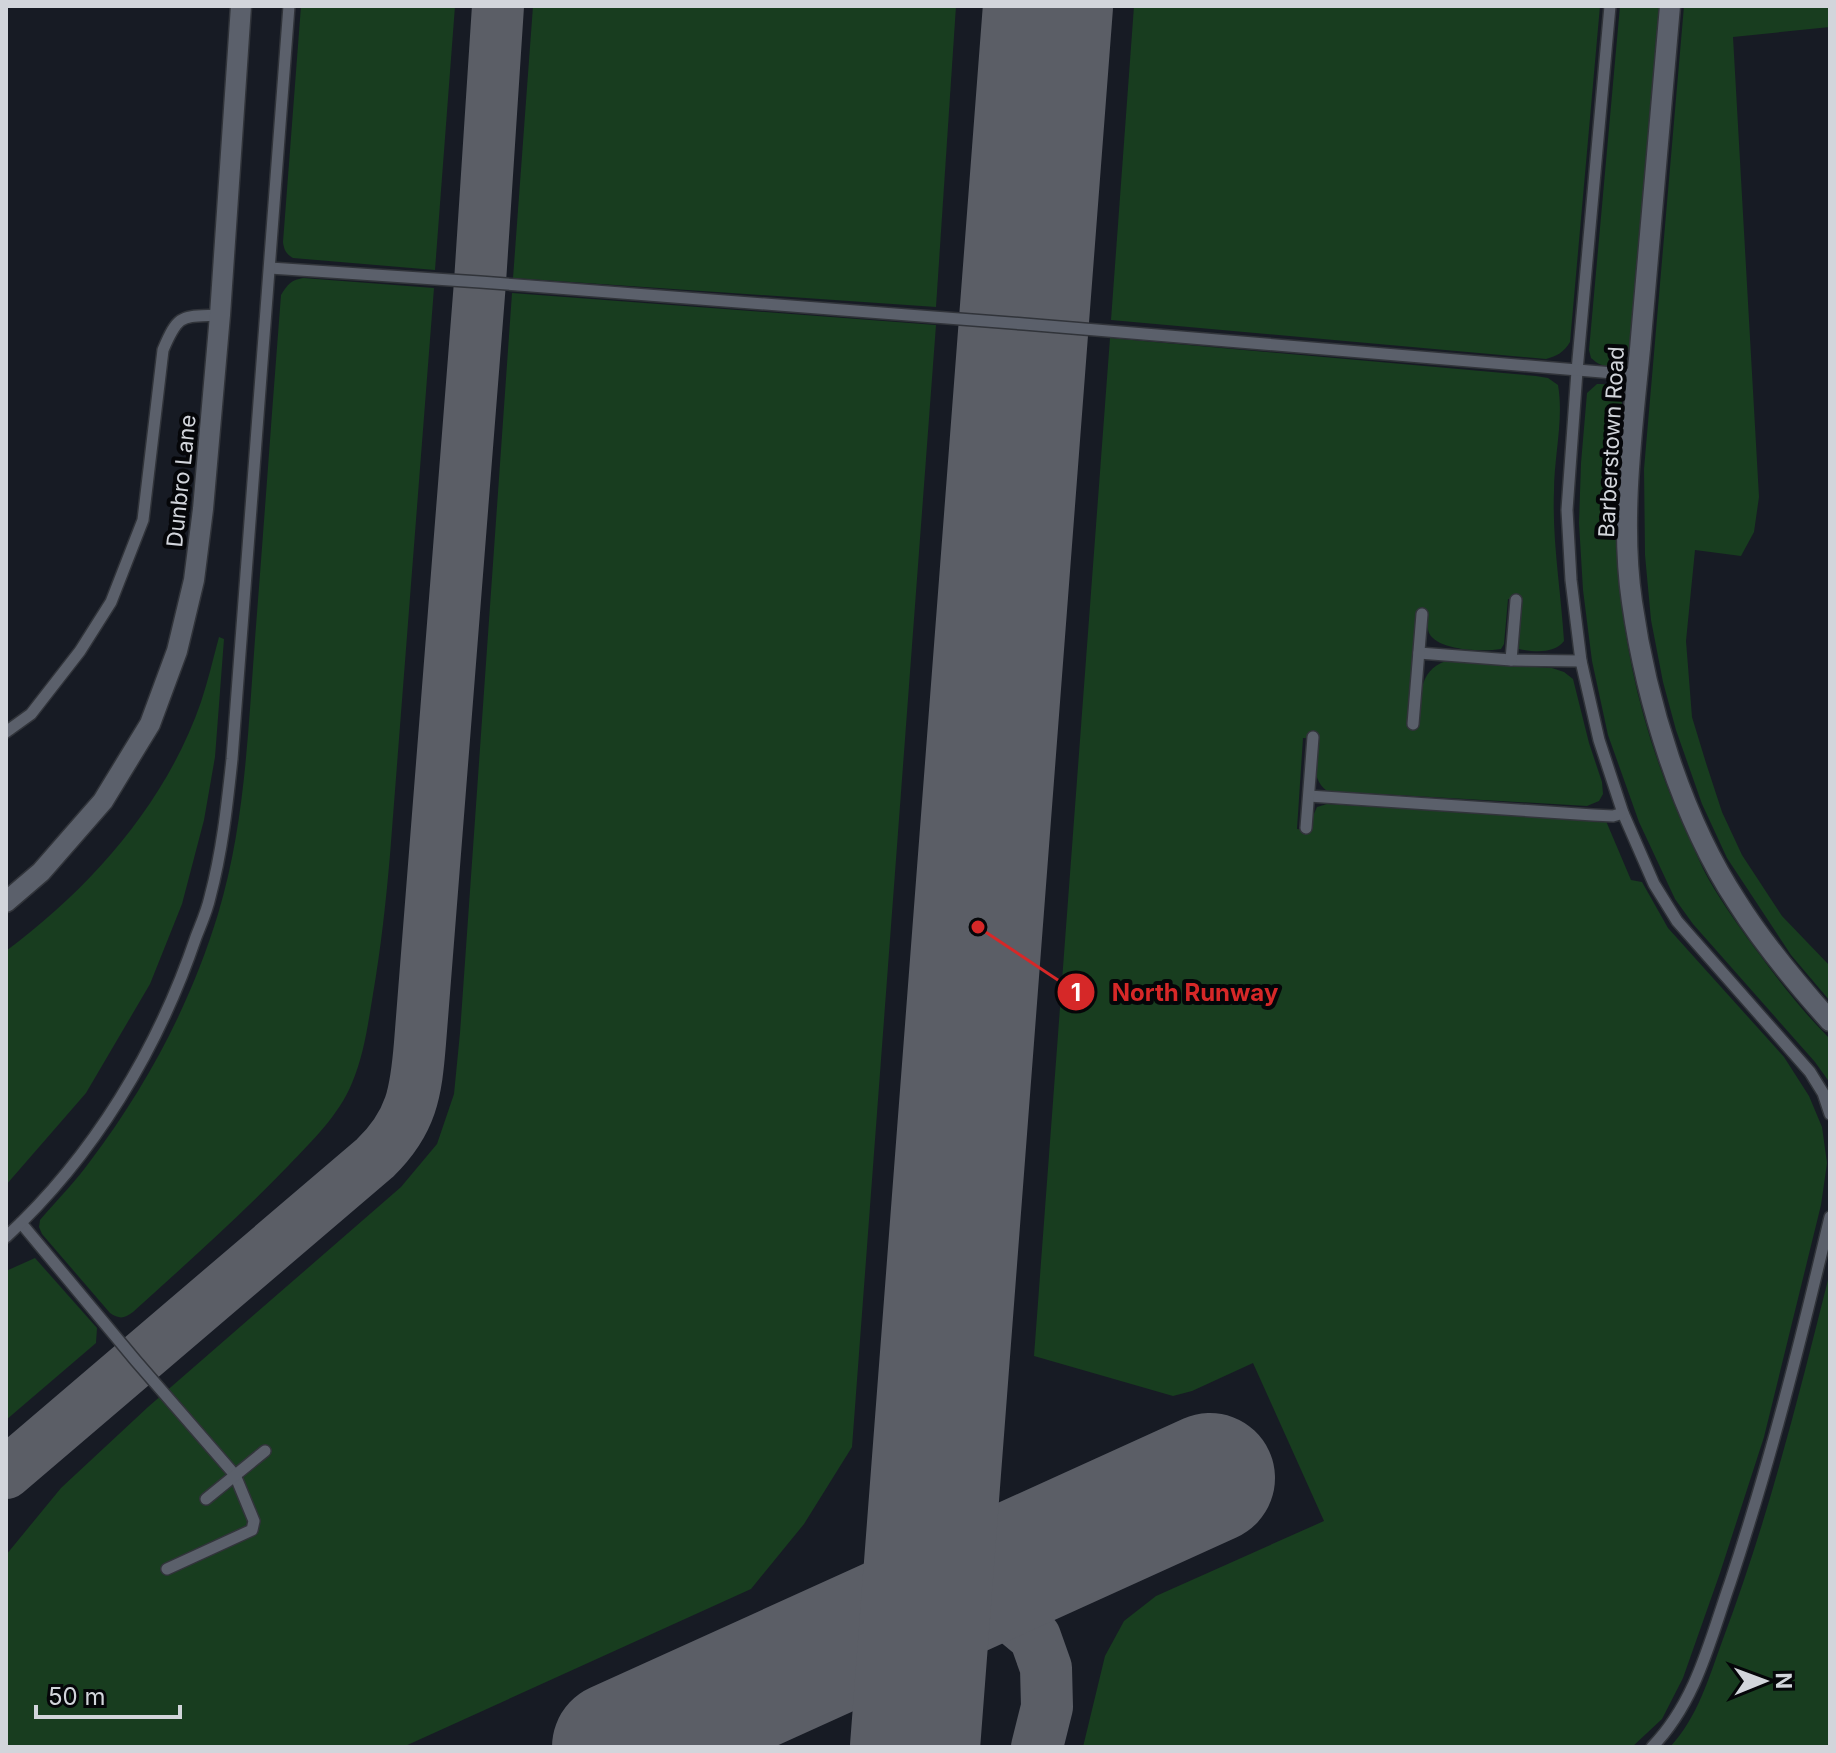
<svg xmlns="http://www.w3.org/2000/svg" width="1836" height="1753" font-family="Inter,sans-serif">
<style>
.green{fill:#183d1f}
.lines{fill:none;stroke-linecap:round;stroke-linejoin:round}
.taxiway{stroke:#5b5e66;stroke-width:52}
.runway{stroke:#5b5e66;stroke-width:130}
.service-casing{stroke:#31343a;stroke-width:14}
.secondary-casing{stroke:#31343a;stroke-width:23}
.service{stroke:#5b606b;stroke-width:11}
.secondary{stroke:#5b606b;stroke-width:20}
.labels{text-anchor:middle;stroke-width:8;stroke-linejoin:round;paint-order:stroke}
.street-label{font-size:22px;fill:#d2d5db;stroke:#050609}
.leader{fill:none;stroke:#d62828;stroke-width:3}
.callout-dot{fill:#d62828;stroke:#050609;stroke-width:3}
.mark-label{font-size:24px;text-anchor:middle;font-weight:bold;fill:#fff}
.callout-label{font-size:24px;text-anchor:middle;font-weight:bold;fill:#d62828;stroke:#050609;stroke-width:8;stroke-linejoin:round;paint-order:stroke}
</style>
<rect width="100%" height="100%" fill="#171b24"/>
<g class="green">
<path d="M301,6H455L435,270L293,258C286,254 284,250 283,242Z"/>
<path d="M533,6H956L936,307L513,278Z"/>
<path d="M1134,6H1600L1570,342C1564,352 1557,356 1546,359L1111,320Z"/>
<path d="M1620,6H1660L1631,341C1625,364 1611,376 1591,358L1589,350Z"/>
<path d="M1684,6H1830V27L1733,37L1759,497L1754,532L1741,556L1695,550L1686,641L1692,717L1706,763L1722,812L1742,855L1782,916L1830,966V1001L1791,955L1727,858L1702,804L1676,730L1663,682L1651,620L1645,555L1644,469Z"/>
<path d="M303,278L434,288L390,855C386,901 381,948 373,994C368,1024 364,1055 352,1083C339,1115 312,1141 289,1165C239,1217 186,1264 133,1312C124,1319 119,1319 110,1313L42,1234L39,1227L40,1220C57,1200 76,1181 91,1160C147,1086 191,1003 218,914C245,825 248,731 255,639C264,524 272,410 281,295C287,285 291,280 303,278Z"/>
<path d="M512,293L936,325L852,1447L804,1524L751,1589L403,1747H8L6,1742V1555L61,1488L148,1407L401,1187L437,1144L454,1094L460,1033Z"/>
<path d="M1110,338L1536,376L1548,378L1558,385C1564,419 1554,456 1554,491C1552,541 1561,591 1564,641C1554,654 1534,652 1519,649L1520,599H1508L1504,644L1501,649C1483,652 1438,651 1429,633C1427,628 1428,620 1427,614L1409,724H1419C1421,698 1417,671 1446,661L1552,668L1564,672L1573,679L1589,743L1602,782L1603,794L1599,801L1587,806L1327,791C1310,778 1316,758 1317,739L1303,738L1297,829L1310,831L1313,816L1317,807L1327,804L1606,821L1631,880L1642,882L1668,928L1784,1057L1809,1096L1822,1127L1827,1163L1821,1205L1764,1437L1720,1573L1683,1678L1662,1719L1632,1747H1083L1105,1656L1124,1621L1156,1596L1324,1521L1253,1363L1192,1391L1173,1396L1034,1356Z"/>
<path d="M1597,384C1613,383 1619,389 1622,403C1619,457 1613,513 1618,567C1625,662 1648,749 1688,836C1695,850 1701,866 1709,880C1724,906 1742,931 1760,955C1782,985 1804,1013 1830,1039V1083L1815,1062L1693,924L1675,899L1639,822L1608,735L1592,661L1583,590L1579,523L1581,463L1587,393Z"/>
<path d="M219,637L224,639L215,757L204,820L182,904L150,984L86,1093L6,1185V1048L8,1044L6,951C91,888 166,803 201,702C208,681 213,659 219,637Z"/>
<path d="M35,1258L97,1328L96,1343L6,1420V1271Z"/>
<path d="M1830,1272V1747H1670C1698,1717 1709,1677 1723,1639C1768,1520 1799,1395 1830,1272Z"/>
</g>
<g class="lines">
<g class="taxiway">
<path d="M1040,6L1044,53"/>
<path d="M6,1473L375,1158C412,1122 416,1092 420,1043L480,282L498,6"/>
<path d="M940,1600L989,1605L1011,1617L1035,1637L1046,1668L1047,1707L1037,1747"/>
</g>
<g class="runway">
<path d="M617,1747L1210,1478"/>
<path d="M915,1747L1048,6"/>
</g>
<defs>
<g id="service">
<path d="M1610,6L1577,371L1567,510L1571,580L1581,661L1599,740L1623,813L1654,884L1677,921L1810,1072L1823,1093L1830,1114"/>
<path d="M270,268L480,282L1024,324L1637,375"/>
<path d="M1419,653L1511,660L1581,661"/>
<path d="M1511,660L1516,600"/>
<path d="M1413,724L1422,614"/>
<path d="M6,732L31,714L80,651L111,602L143,520L163,350C179,312 182,317 220,315"/>
<path d="M1309,796L1593,815L1613,816L1623,813"/>
<path d="M1306,828L1313,737"/>
<path d="M21,1223L136,1361L235,1475L254,1521L252,1530L167,1569"/>
<path d="M6,1237C94,1156 158,1049 196,937C201,924 207,911 210,897C222,852 227,806 232,759L289,6"/>
<path d="M206,1499L265,1451"/>
<path d="M1652,1747C1696,1702 1710,1640 1730,1583C1770,1463 1801,1340 1830,1217"/>
</g>
<g id="secondary">
<path d="M1670,6C1660,120 1650,235 1640,349C1632,430 1620,522 1632,602C1646,701 1682,819 1737,902C1764,945 1796,983 1830,1021"/>
<path d="M6,902L41,872L103,801L150,724L177,651L194,580L203,509L220,315L241,6"/>
</g>
</defs>
<use href="#service" class="service-casing"/>
<use href="#secondary" class="secondary-casing"/>
<use href="#service" class="service"/>
<use href="#secondary" class="secondary"/>
</g>
<g class="labels">
<g class="street-label">
<text transform="translate(1611 442) rotate(-87)" y="8">Barberstown Road</text>
<text transform="translate(181 481) rotate(-84)" y="8">Dunbro Lane</text>
</g>
</g>
<path class="leader" d="M978 927L1076 992"/>
<g class="callout-dot">
<circle cx="978" cy="927" r="8"/>
<circle cx="1076" cy="992" r="20"/>
</g>
<g class="mark-label">
<text x="1076" y="1001">1</text>
</g>
<g class="callout-label">
<text x="1195" y="1001">North Runway</text>
</g>
<rect width="1836" height="1753" fill="none" stroke="#d2d5db" stroke-width="16"/>
<g transform="translate(1764 1681) rotate(89)" stroke="#050609" stroke-width="6" paint-order="stroke">
<path d="M0-6L14 30L0 20L-14 30Z" fill="#d2d5db"/>
<text y="-12" font-size="22" font-weight="bold" text-anchor="middle" fill="#d2d5db">N</text>
</g>
<path d="M36 1705v12h144v-12" fill="none" stroke="#d2d5db" stroke-width="4"/>
<text x="48" y="1705" font-size="24" fill="#d2d5db" stroke="#050609" stroke-width="6" paint-order="stroke">50 m</text>
</svg>
